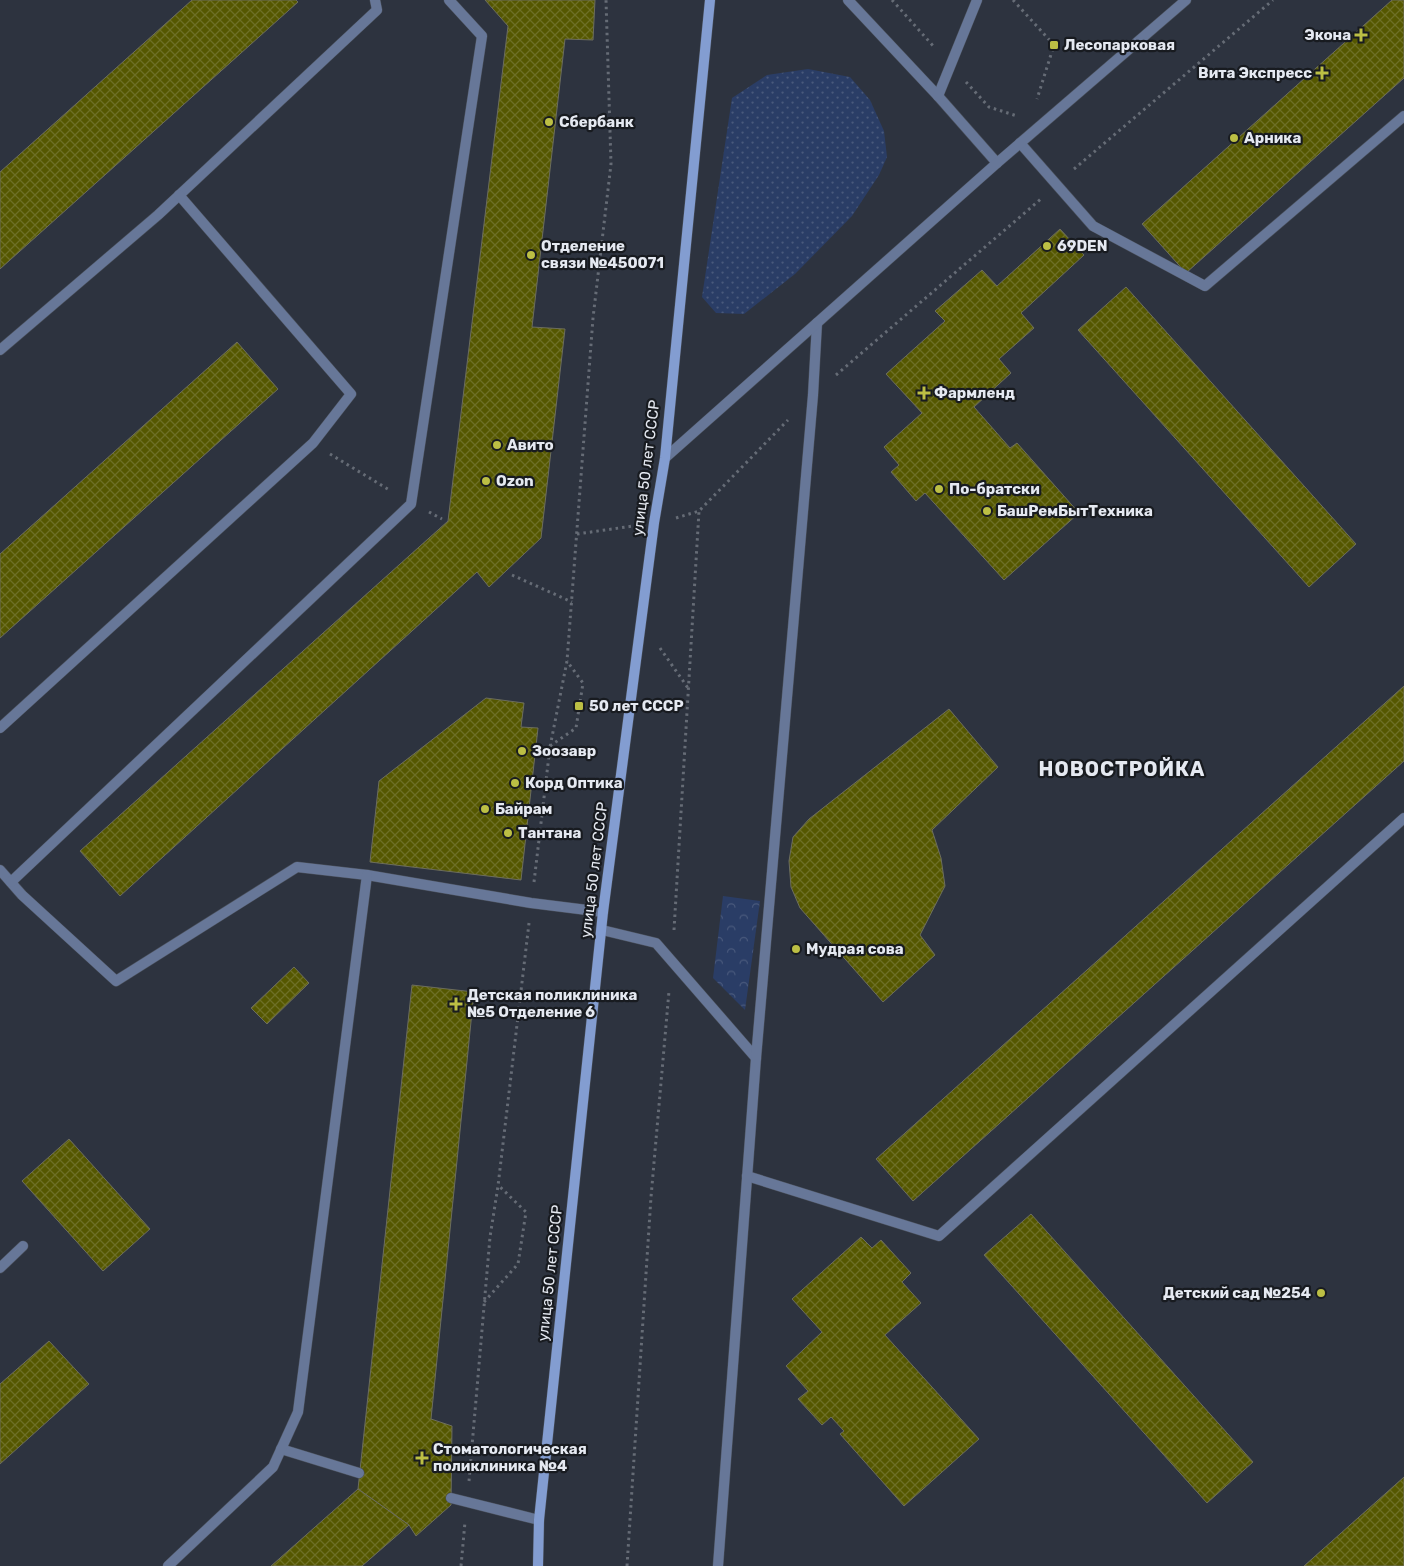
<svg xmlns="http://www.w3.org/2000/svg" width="1404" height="1566" font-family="Rubik,sans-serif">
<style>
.grass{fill:url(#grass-dots)}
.forest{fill:url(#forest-crowns)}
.building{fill:url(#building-cross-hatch);stroke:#6c6d5e}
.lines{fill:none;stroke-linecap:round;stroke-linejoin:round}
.service-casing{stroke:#4a505b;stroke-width:11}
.tertiary-casing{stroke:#4a505b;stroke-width:11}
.secondary-casing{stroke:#4a505b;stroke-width:11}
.path{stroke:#666c76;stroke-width:3;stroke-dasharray:2.5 4;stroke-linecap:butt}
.service{stroke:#677798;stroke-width:10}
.tertiary{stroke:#677798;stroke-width:10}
.secondary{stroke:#839dd1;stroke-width:10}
.poi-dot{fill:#bcbf44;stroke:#181b20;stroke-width:2}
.labels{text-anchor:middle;stroke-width:4.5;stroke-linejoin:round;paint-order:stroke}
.poi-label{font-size:15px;font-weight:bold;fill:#e5e9f1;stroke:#181b20;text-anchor:start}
.street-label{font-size:15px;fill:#e5e9f1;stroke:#181b20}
.district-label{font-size:20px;font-weight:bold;letter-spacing:1px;fill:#e5e9f1;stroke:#181b20}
</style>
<defs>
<pattern id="grass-dots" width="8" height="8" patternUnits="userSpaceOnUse" patternTransform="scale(1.25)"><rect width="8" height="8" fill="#2a3d66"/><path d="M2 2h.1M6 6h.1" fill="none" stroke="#49597c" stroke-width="1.8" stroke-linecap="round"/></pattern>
<pattern id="forest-crowns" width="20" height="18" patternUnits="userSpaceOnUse" patternTransform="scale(1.25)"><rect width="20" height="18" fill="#2a3d66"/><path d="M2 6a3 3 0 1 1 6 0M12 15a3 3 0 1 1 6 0" fill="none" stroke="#49597c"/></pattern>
<pattern id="building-cross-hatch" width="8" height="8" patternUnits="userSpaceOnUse" patternTransform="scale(1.25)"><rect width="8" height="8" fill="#555700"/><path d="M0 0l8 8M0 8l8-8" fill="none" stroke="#6d6f26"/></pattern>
</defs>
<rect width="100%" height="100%" fill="#2d333f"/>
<path class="grass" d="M808,69L850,77L870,100L884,131L887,157L879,175L852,216L795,274L744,314L716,313L702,297L732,98L767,75Z"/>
<path class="forest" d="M723,896L760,901L745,1010L713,978Z"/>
<g class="building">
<path d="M192,0H296L298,2L0,269V172Z"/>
<path d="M485,0H595L593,40L565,39L532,327L565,329L541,538L489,587L477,572L120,896L80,851L448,521L508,26Z"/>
<path d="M1392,0H1404V78L1186,273L1142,224Z"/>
<path d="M1060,229L1084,255L1021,313L1034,328L999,359L1011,373L974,407L1010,448L1017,443L1079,513L1004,580L925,493L916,501L891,472L899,465L884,447L922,413L886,374L945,321L935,311L982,270L997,286Z"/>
<path d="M1126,287L1356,544L1309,587L1078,330Z"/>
<path d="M237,342L278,389L0,638V554Z"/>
<path d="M1404,686V761L913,1201L876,1159Z"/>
<path d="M486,698L524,703L521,727L538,728L521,880L370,862L379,781Z"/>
<path d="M949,709L998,767L932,830L941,858L945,886L920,935L935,955L883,1002L800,908L791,887L789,861L793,837L809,819Z"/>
<path d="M294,967L309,983L267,1024L251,1008Z"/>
<path d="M412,985L474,992L431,1419L452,1426L451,1505L416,1536L409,1525L358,1489Z"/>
<path d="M69,1139L150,1229L103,1271L22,1181Z"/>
<path d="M1031,1214L1253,1462L1207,1503L984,1255Z"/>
<path d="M861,1237L872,1248L881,1240L911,1273L902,1282L921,1303L885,1335L979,1439L904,1506L840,1434L844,1431L831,1417L822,1425L798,1399L808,1391L786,1366L822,1332L792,1299Z"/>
<path d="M49,1341L89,1384L0,1464V1384Z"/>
<path d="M1404,1477V1566H1304Z"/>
<path d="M358,1489L409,1525L362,1566H271Z"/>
</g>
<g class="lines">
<defs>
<g id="service">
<path d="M938,96L977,0"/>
<path d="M1020,143L1093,226L1205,286L1404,116"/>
<path d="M0,350L158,215L377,10L375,0"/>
<path d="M0,728L313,443L351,394L179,195"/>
<path d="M0,870L22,895L116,981L297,867L367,875L531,903L603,912"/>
<path d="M11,882L411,504L482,36L449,0"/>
<path d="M602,930L656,943L756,1058"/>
<path d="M747,1176L939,1236L1404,818"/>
<path d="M0,1268L23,1246"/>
<path d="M281,1449L359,1473"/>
<path d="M451,1498L539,1520"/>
<path d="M168,1566L273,1467L298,1412L367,875"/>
<path d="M718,1566L756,1058L813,395L817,323"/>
</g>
<g id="tertiary">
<path d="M848,0L938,96L997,163"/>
<path d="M665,458L997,163L1186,0"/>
</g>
<path id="secondary" d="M538,1566L539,1520L603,912L654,523L665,458L710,0"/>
</defs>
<use href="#service" class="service-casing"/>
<use href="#tertiary" class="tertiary-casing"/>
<use href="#secondary" class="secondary-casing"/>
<g class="path">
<path d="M892,0L935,48"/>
<path d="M1013,0L1054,45L1037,99"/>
<path d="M966,82L989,107L1017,116"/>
<path d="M1074,169L1273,0"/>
<path d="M836,375L1042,198"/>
<path d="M330,454L391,491"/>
<path d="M429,512L442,519"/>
<path d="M676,518L699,511L788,420"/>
<path d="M577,534L633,526"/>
<path d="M512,575L572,602"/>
<path d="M660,648L688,688"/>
<path d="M550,746L576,728L583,683L567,661"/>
<path d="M534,882L550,747L567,661L593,318L611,164L606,0"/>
<path d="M674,930L699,511"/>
<path d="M484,1302L518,1264L526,1212L499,1186"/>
<path d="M469,1481L490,1237L498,1186L529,923"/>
<path d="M461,1566L465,1522"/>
<path d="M627,1566L651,1197L669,991"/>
</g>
<use href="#service" class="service"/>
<use href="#tertiary" class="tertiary"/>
<use href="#secondary" class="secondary"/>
</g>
<g class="poi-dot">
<path d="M1358.5 27.5h5v5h5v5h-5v5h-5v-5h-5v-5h5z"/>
<rect x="1049" y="40" width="10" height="10" rx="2.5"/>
<path d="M1319.5 65.5h5v5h5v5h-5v5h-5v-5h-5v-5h5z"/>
<circle cx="549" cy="122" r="5"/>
<circle cx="1234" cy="138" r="5"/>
<circle cx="1047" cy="246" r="5"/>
<circle cx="531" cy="255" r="5"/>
<path d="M921.5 385.5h5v5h5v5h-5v5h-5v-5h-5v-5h5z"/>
<circle cx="497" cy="445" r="5"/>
<circle cx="486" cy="481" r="5"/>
<circle cx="939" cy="489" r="5"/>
<circle cx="987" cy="511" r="5"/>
<rect x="574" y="701" width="10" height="10" rx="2.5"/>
<circle cx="522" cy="751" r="5"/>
<circle cx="515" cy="783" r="5"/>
<circle cx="485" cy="809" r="5"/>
<circle cx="508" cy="833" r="5"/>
<circle cx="796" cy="949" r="5"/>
<path d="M453.5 996.5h5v5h5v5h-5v5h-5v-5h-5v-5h5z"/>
<circle cx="1321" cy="1293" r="5"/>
<path d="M419.5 1450.5h5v5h5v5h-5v5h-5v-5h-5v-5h5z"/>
</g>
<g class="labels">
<g class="poi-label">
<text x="1351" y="40" text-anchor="end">Экона</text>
<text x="1064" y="50">Лесопарковая</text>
<text x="1312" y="78" text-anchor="end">Вита Экспресс</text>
<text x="559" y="127">Сбербанк</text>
<text x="1244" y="143">Арника</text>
<text x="541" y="251">Отделение<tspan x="541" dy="17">связи №450071</tspan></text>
<text x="1057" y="251">69DEN</text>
<text x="934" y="398">Фармленд</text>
<text x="507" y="450">Авито</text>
<text x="496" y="486">Ozon</text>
<text x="949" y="494">По-братски</text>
<text x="997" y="516">БашРемБытТехника</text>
<text x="589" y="711">50 лет СССР</text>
<text x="532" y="756">Зоозавр</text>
<text x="525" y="788">Корд Оптика</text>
<text x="495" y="814">Байрам</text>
<text x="518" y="838">Тантана</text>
<text x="806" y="954">Мудрая сова</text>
<text x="467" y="1000">Детская поликлиника<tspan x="467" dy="17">№5 Отделение 6</tspan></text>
<text x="1311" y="1298" text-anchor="end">Детский сад №254</text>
<text x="433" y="1454">Стоматологическая<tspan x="433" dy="17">поликлиника №4</tspan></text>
</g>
<g class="street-label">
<text transform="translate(646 468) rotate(-83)" y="5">улица 50 лет СССР</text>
<text transform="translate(594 870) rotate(-83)" y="5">улица 50 лет СССР</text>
<text transform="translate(550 1273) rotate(-84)" y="5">улица 50 лет СССР</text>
</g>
<g class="district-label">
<text x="1122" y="776">НОВОСТРОЙКА</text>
</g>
</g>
</svg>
